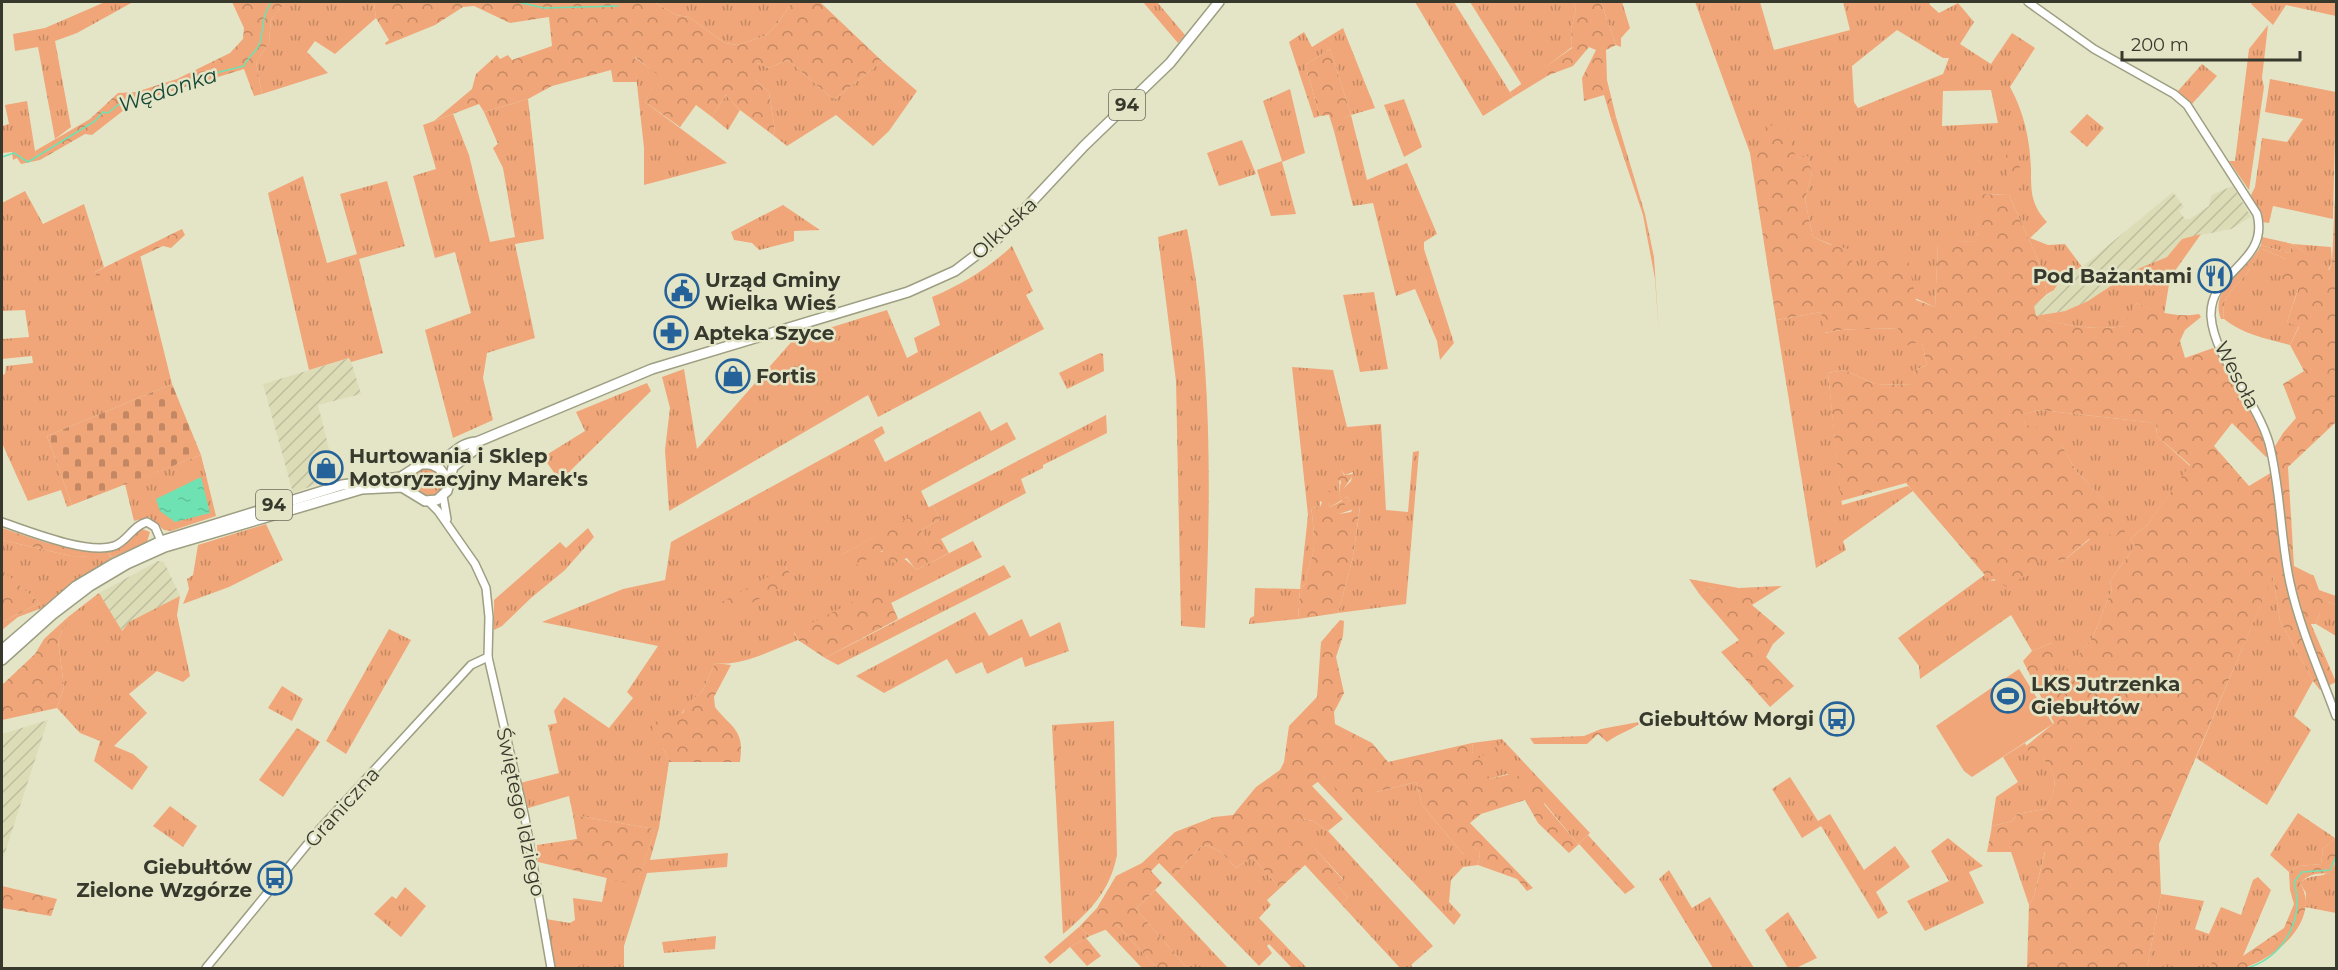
<svg xmlns="http://www.w3.org/2000/svg" width="2338" height="970" font-family="Montserrat,sans-serif">
<style>
.industrial{fill:url(#industrial-furrows)}
.grass{fill:url(#grass-tufts);fill-rule:evenodd}
.forest{fill:url(#forest-crowns);fill-rule:evenodd}
.cemetery{fill:url(#cemetery-stones)}
.pitch{fill:#f0a678}
.water{fill:url(#water-ripples)}
.lines{fill:none;stroke-linecap:round;stroke-linejoin:round}
.stream{stroke:#6fe2b3;stroke-width:1.5}
.minor-casing{stroke:#9e9e82;stroke-width:10}
.major-casing{stroke:#9e9e82;stroke-width:12}
.minor{stroke:#fff;stroke-width:7}
.major{stroke:#fff;stroke-width:9}
.labels{text-anchor:middle;stroke-width:5;stroke-linejoin:round;paint-order:stroke}
.shield{fill:#e4e5c7;stroke:#6c6d5b;stroke-width:1.5}
.shield-label{font-size:18px;font-weight:bold;fill:#38392d}
.street-label{font-size:20px;fill:#38392d;stroke:#e4e5c7}
.poi-label{font-size:20px;font-weight:bold;fill:#38392d;stroke:#e4e5c7;text-anchor:start}
.water-label{font-size:21px;font-style:italic;fill:#184836;stroke:#e4e5c7}
</style>
<defs>
<pattern id="industrial-furrows" width="10" height="10" patternUnits="userSpaceOnUse" patternTransform="scale(1.5)"><rect width="10" height="10" fill="#dcddb7"/><path d="M-1 1l2-2M0 10L10 0M9 11l2-2" fill="none" stroke="#bebe9e"/></pattern>
<pattern id="grass-tufts" width="24" height="20" patternUnits="userSpaceOnUse" patternTransform="scale(1.5)"><rect width="24" height="20" fill="#f0a678"/><path d="M3 7l-1-3M5 7V3M7 7l1-3M15 17l-1-3M17 17v-4M19 17l1-3" fill="none" stroke="#c38863"/></pattern>
<pattern id="forest-crowns" width="20" height="18" patternUnits="userSpaceOnUse" patternTransform="scale(1.5)"><rect width="20" height="18" fill="#f0a678"/><path d="M2 6a3 3 0 1 1 6 0M12 15a3 3 0 1 1 6 0" fill="none" stroke="#c38863"/></pattern>
<pattern id="cemetery-stones" width="16" height="16" patternUnits="userSpaceOnUse" patternTransform="scale(1.5)"><rect width="16" height="16" fill="#f0a678"/><path d="M2 7V4a2 2 0 0 1 4 0v3zM10 15v-3a2 2 0 0 1 4 0v3z" fill="#c38863"/></pattern>
<pattern id="water-ripples" width="26" height="14" patternUnits="userSpaceOnUse" patternTransform="scale(1.5)"><rect width="26" height="14" fill="#6fe2b3"/><path d="M2 4q2-2 4 0t4 0M15 11q2-2 4 0t4 0" fill="none" stroke="#61c39a"/></pattern>
</defs>
<rect width="100%" height="100%" fill="#e4e5c7"/>
<g class="industrial">
<path d="M2233,186L2251,217L2231,229L2182,239L2167,257L2135,270L2088,301L2065,311L2035,316L2034,306L2054,290L2063,275L2082,267L2173,192L2184,207L2179,211L2185,219H2190L2209,206L2211,196L2215,193Z"/>
<path d="M350,358L361,394L318,405L336,477L293,493L263,384Z"/>
<path d="M158,561L164,562L180,596L130,622L121,631L99,593Z"/>
<path d="M48,720L20,806L2,862V734Z"/>
</g>
<g class="grass">
<path d="M105,2H133L77,33L55,41L71,127L55,139L38,47L15,51L13,34L45,28Z"/>
<path d="M286,2H374L376,18L335,54L315,41L307,52L328,73L262,94L256,62L269,43L271,19Z"/>
<path d="M654,2H792L778,23L765,36L737,45L725,43L689,17L676,15Z"/>
<path d="M1143,2H1157L1185,35L1178,43Z"/>
<path d="M1415,2H1454L1513,97L1483,116Z"/>
<path d="M1470,2H1574L1576,11L1571,28L1572,47L1522,85Z"/>
<path d="M1601,2H1622L1630,28L1621,38V47L1616,45Z"/>
<path d="M1695,2H1760L1774,50L1850,30L1843,2H1932L1929,4L1939,13L1958,3L1974,22L1960,44L1991,64L2012,33L2035,48L2010,87C2024,112 2030,140 2031,169C2031,192 2031,205 2047,222L2030,238L2048,245L2065,244L2082,267L2063,275L2054,290L2047,294L2042,269L2009,195L1982,194L1977,241L1938,243L1935,307L1851,270L1832,245L1813,237L1805,200L1812,173L1808,157L1796,158L1760,147L1750,153ZM1897,30L1943,58H1949L1943,74L1858,108L1854,102L1852,66ZM1991,90L1998,123L1942,126L1943,91Z"/>
<path d="M2253,2H2336V16L2286,5L2273,25L2251,4Z"/>
<path d="M2268,25L2262,78L2264,87L2249,190L2229,161H2235L2249,49Z"/>
<path d="M1343,28L1375,108L1351,115L1367,180L1407,163L1437,234L1424,242V249L1454,343L1440,360L1437,341L1415,289L1396,296L1373,203L1353,206L1334,131L1341,127L1340,119L1351,115L1330,49L1305,65L1320,116L1314,118L1289,42L1304,32L1312,47Z"/>
<path d="M634,57L659,75L645,102L727,163L644,185V148Z"/>
<path d="M788,60L834,100L882,61L917,91L889,131L873,146L836,115L787,146L773,135L775,131L769,92L755,80L754,65L759,63L768,68Z"/>
<path d="M2202,64L2217,76L2192,104L2178,91Z"/>
<path d="M2270,79L2336,92L2333,219L2273,206L2269,223L2262,222L2251,195L2255,187L2262,138L2287,142L2303,119L2265,112Z"/>
<path d="M1290,89L1305,153L1282,162L1296,214L1271,216L1257,170L1282,161L1263,101Z"/>
<path d="M726,95L740,110L728,130L712,117Z"/>
<path d="M528,99L544,239L515,244L535,338L487,353L483,378L493,420L453,438L425,330L471,313L455,252L435,258L413,176L436,169L423,125L453,114L469,155L490,242L515,237L503,168L493,148L498,144L484,112Z"/>
<path d="M1404,99L1422,147L1404,157L1384,105Z"/>
<path d="M27,101L35,151L40,160L21,164L17,158L13,160L12,152L2,153V126L9,124L5,105Z"/>
<path d="M2087,114L2104,128L2087,147L2070,132Z"/>
<path d="M1616,117L1645,214L1654,257L1659,334L1655,279L1643,215L1611,119Z"/>
<path d="M1242,140L1256,174L1219,186L1207,153Z"/>
<path d="M303,176L327,263L357,254L340,194L387,181L405,246L359,259L383,353L351,362L349,358L309,370L268,193Z"/>
<path d="M25,191L43,224L84,204L104,267L95,272L96,276L140,255L172,384L47,436L72,505L67,507L61,490L28,501L2,443V375L5,374L6,366L33,363L32,356L2,359V339L29,337L25,310L2,311V203Z"/>
<path d="M783,205L820,230L794,231V241L759,250L752,243L734,240L731,232Z"/>
<path d="M1187,229C1213,357 1211,498 1205,628L1181,626L1176,381L1158,237Z"/>
<path d="M2201,234L2170,278L2164,315L2136,303L2125,326C2098,331 2060,326 2035,316L2065,311L2088,301L2135,270L2167,257L2182,239Z"/>
<path d="M2262,237L2293,244L2331,247L2332,263L2328,270L2293,244L2289,253L2261,245Z"/>
<path d="M1012,246L1033,291L1026,295L1044,329L878,417L868,395L669,511L665,450L670,408L662,377L684,369L697,449L794,339L887,310L907,358L918,352L914,338L940,325L932,297C963,284 987,269 1012,246Z"/>
<path d="M2260,248L2286,259L2298,289L2287,322L2299,326L2290,345C2267,339 2242,334 2224,319C2220,294 2237,288 2249,270C2254,263 2257,255 2260,248Z"/>
<path d="M1374,292L1388,369L1360,372L1343,295Z"/>
<path d="M1821,312L1825,333C1848,327 1873,330 1898,328L1913,343H1922L1927,365L1915,370L1914,385L1875,384L1844,370L1828,373L1842,505L1908,486L1913,491L1843,541L1846,550L1816,568L1776,320Z"/>
<path d="M1100,353L1103,354L1104,371L1067,389L1059,373Z"/>
<path d="M1292,367L1333,370L1347,427L1381,424L1386,510L1408,512L1413,452L1419,451L1406,604L1338,613L1353,557L1360,507L1339,514L1337,510L1348,502L1349,498L1344,497V488L1351,481L1353,472L1345,475L1340,468L1339,493L1342,500L1330,507L1324,495L1320,500V507L1311,508C1313,519 1314,531 1314,542C1315,556 1306,569 1306,583L1300,589L1298,619L1249,624L1250,618L1254,616L1255,588L1300,589L1308,515Z"/>
<path d="M647,383L651,391L560,481L543,457L585,431L576,412Z"/>
<path d="M2040,410L2156,423L2157,436L2190,466L2148,524L2130,539L2135,546L2110,581L2112,589L2093,637L2059,680L2051,669L2052,643L2032,651L2011,615L1920,679L1919,666L1898,638L1986,574L1990,581L2025,576L2045,552L2062,562L2090,539L2107,503L2076,471L2062,446L2025,425L2023,414Z"/>
<path d="M980,411L991,431L1007,422L1016,439L921,491L929,508L841,555C869,552 897,545 916,570L973,541L982,557L891,603L883,587L794,633L798,640C772,650 741,667 715,663L702,692L687,704L663,748L669,762L659,828L650,860L728,853L727,867L647,873L624,946V968H554L546,919L570,923L575,920L573,898L602,902L607,877L637,884L655,829L573,815L569,796L525,809L520,783L559,773L548,725L557,723L554,711L564,697L609,728L633,698L627,692L658,646L542,622L623,589L665,580L671,542L882,426L885,433L874,440L885,462ZM786,567L793,580L728,615Z"/>
<path d="M1106,415L1107,433L1043,465V468L1021,479L1026,493L928,546L921,530L940,519L933,505Z"/>
<path d="M201,455L216,516L171,531L164,530L149,517L134,521L125,484Z"/>
<circle cx="429" cy="482" r="14"/>
<path d="M266,524L283,560L229,587L183,604L189,589L187,579L193,575L198,545Z"/>
<path d="M588,528L594,537L565,570L531,598L502,626L494,630V600L560,542L566,548Z"/>
<path d="M142,529L150,532L147,542L111,558L42,608L18,617L2,630V622L40,603L3,572L2,540L71,556L111,557L107,551L119,548Z"/>
<path d="M1004,565L1011,577L838,665L825,658Z"/>
<path d="M2273,575L2280,621L2313,681L2294,716L2311,730L2267,805L2196,758Z"/>
<path d="M1689,579L1739,588L1732,595L1709,587L1700,595Z"/>
<path d="M99,593L122,631L129,622L180,596L177,615L190,676L183,682L157,671L129,694L147,713L114,746L133,754L148,767L132,790L94,761L100,741L80,733L57,708L64,687L58,640L68,617Z"/>
<path d="M2329,602L2336,605V636L2316,624L2320,613Z"/>
<path d="M975,612L989,636L1022,619L1030,637L1060,622L1069,651L1025,667L1022,657L987,674L982,662L956,674L947,659L884,693L856,676Z"/>
<path d="M389,629L411,640L346,754L326,741Z"/>
<path d="M282,686L303,699L292,721L268,708Z"/>
<path d="M1114,721L1117,855C1110,891 1090,911 1063,934L1052,725Z"/>
<path d="M297,728L320,742L283,797L259,780Z"/>
<path d="M1502,739L1590,833L1578,844L1527,782L1507,774L1490,779L1483,768L1509,752L1468,763L1473,751L1472,743Z"/>
<path d="M2025,743L2033,758L2043,757C2058,776 2058,789 2045,809L2017,814L2013,821L1992,826L1991,830L1996,797L2018,782L2003,757Z"/>
<path d="M1325,777L1376,792L1416,782L1422,805L1463,854L1472,845L1480,853L1478,865L1463,867L1451,880L1449,902L1461,915L1454,925L1317,781Z"/>
<path d="M1790,777L1818,821L1830,814L1864,870L1895,846L1910,867L1876,892L1888,913L1878,919L1821,826L1802,838L1772,789Z"/>
<path d="M170,806L197,826L183,847L153,826Z"/>
<path d="M2298,813L2335,838L2323,849L2321,864L2299,866L2289,872L2270,855Z"/>
<path d="M1302,819L1313,821L1328,831L1433,946L1411,965L1413,968H1400L1341,904L1348,897L1337,885L1343,879L1293,825Z"/>
<path d="M1948,838L1983,866L1969,872L1984,903L1925,931L1907,901L1949,881L1931,851Z"/>
<path d="M1207,845L1221,852L1236,868L1252,857L1280,888L1267,900L1271,905L1259,918L1307,968H1292L1269,944L1267,946L1272,953L1259,966L1173,877L1200,847Z"/>
<path d="M2045,851L2034,896L2029,905L2011,852Z"/>
<path d="M2336,861V913L2305,907L2306,893L2300,883C2313,870 2329,883 2336,861Z"/>
<path d="M1669,870L1692,908L1710,897L1754,968H1713L1659,879Z"/>
<path d="M2258,877L2271,890L2243,956H2215L2210,968H2147L2161,894L2204,901L2195,929L2209,934L2221,907L2241,915L2253,880Z"/>
<path d="M405,887L426,906L401,937L374,914L392,896L396,899Z"/>
<path d="M1155,890L1228,968H1187L1136,909Z"/>
<path d="M1788,912L1817,958L1796,968H1788L1765,930Z"/>
<path d="M1117,925L1157,968H1142L1105,929Z"/>
<path d="M1079,927L1090,936L1070,947L1050,964L1044,957Z"/>
<path d="M716,936L715,949L664,953L662,942Z"/>
</g>
<g class="forest">
<path d="M232,2H286L271,19L269,43L256,62L262,94L254,96L244,69L133,103L92,135L85,134L40,160L35,151L90,119L118,93L136,92L177,79L230,53L243,39L244,28Z"/>
<path d="M374,2H654L676,15L689,17L725,43L737,45L765,36L778,23L792,2H820L882,61L834,100L788,60L768,68L759,63L755,65V80L769,92L775,131L773,135L740,110L726,95L712,117L696,105L680,127L645,102L658,75L635,57L637,82H613L611,70L552,86L528,99L484,112L479,104L434,121L472,89L476,74L497,55L500,59L508,55L512,60L552,46L549,17L510,23L474,6L463,7L435,25L386,45L385,43L389,40L376,18Z"/>
<path d="M1574,2H1601L1616,45L1606,50L1607,80L1616,117L1611,119L1604,95L1584,101L1582,78L1596,50L1589,47L1573,66L1549,75L1513,97L1510,92L1572,48L1571,28L1576,11Z"/>
<path d="M1330,49L1351,115L1341,119L1342,127L1334,131L1329,115L1320,116L1305,65Z"/>
<path d="M1786,125L1796,158L1808,156L1812,173L1805,200L1813,237L1831,245L1840,230L1844,234L1841,247L1852,250V269L1907,254L1916,300L1935,307L1938,242L1977,241L1981,194L2009,195L2042,269L2047,294L2034,306L2036,316C2060,326 2098,331 2124,326L2136,303C2158,312 2175,318 2199,314L2201,317L2185,330L2180,341L2185,358L2213,348L2251,409L2264,440L2274,448L2283,433L2296,418L2283,384L2304,371L2290,345L2299,327L2287,322L2298,290L2280,283L2286,259L2260,248C2257,255 2254,264 2249,270C2237,288 2220,294 2224,319H2221C2208,288 2249,270 2261,245L2289,253L2293,244L2329,270L2332,263L2336,173V422L2288,467L2294,566L2314,576L2319,590L2336,596V605L2329,602L2324,614L2320,613L2316,624H2311L2336,682L2320,690L2313,681L2280,621L2273,576L2159,844L2161,894L2147,968H2027L2029,905L2034,896L2045,852H1987L1992,826L2013,821L2017,814L2045,809C2058,789 2058,776 2043,758L2033,759L2026,746L2054,723L2023,661L2032,651L2052,643L2054,646L2051,669L2059,679L2093,637L2112,589L2110,581L2135,546L2130,539L2148,524L2190,465L2157,436L2156,423L2040,410L2024,414L2025,425L2037,427L2062,446L2076,471L2121,517L2125,533L2113,536L2108,534L2096,543L2089,539L2062,562L2045,553L2025,576L2007,587L1994,579L1990,581L1906,483L1841,501L1828,373L1844,370L1875,384L1913,385L1915,370L1927,365L1922,343H1913L1902,348L1898,328C1873,330 1848,327 1824,333L1821,312L1776,320L1750,153L1760,146L1766,126ZM2232,423L2266,457L2275,456L2277,469L2249,486L2214,446Z"/>
<path d="M2017,145L2022,188H2012L2007,175L2006,155Z"/>
<path d="M182,229L185,235L171,248L163,246L96,277L95,272Z"/>
<path d="M1340,467L1344,475L1354,474L1344,488V497L1349,498L1348,502L1338,510L1339,514L1351,512L1354,506H1360L1353,557L1338,613L1298,619L1300,589L1306,583C1306,569 1315,556 1314,541C1314,531 1313,519 1311,508L1320,507L1322,502L1314,499L1315,496L1324,495L1328,491H1330L1332,498L1328,503L1330,507L1342,501L1339,493L1341,481L1335,478L1333,473Z"/>
<path d="M933,505L940,519L921,530L928,545L941,539L949,553L916,570L907,558L894,563L882,551L847,570L841,555Z"/>
<path d="M2,528L47,543L107,551L111,558L71,556L2,540Z"/>
<path d="M2,562L4,572L40,603L2,622Z"/>
<path d="M786,567L794,580L728,616L709,609Z"/>
<path d="M884,586L898,619L825,658L798,640L794,632Z"/>
<path d="M1782,586L1752,605L1785,633L1773,644L1766,657L1794,686L1770,707L1721,652L1739,640L1700,595L1709,587L1732,594L1739,588Z"/>
<path d="M68,617L58,640L64,687L57,708L2,720V685L35,654L44,639Z"/>
<path d="M1340,620L1344,621L1343,636L1336,657L1344,693L1334,712L1335,724L1372,743L1388,762L1472,743L1473,751L1469,762L1476,760L1502,743L1510,752L1484,768L1490,779L1514,773L1527,782L1534,776L1551,795L1544,804L1578,844L1588,835L1635,887L1625,894L1579,844L1569,853L1538,823L1525,800L1481,814L1470,823L1533,888L1527,891L1517,879L1478,865L1480,853L1473,846L1463,854L1422,805L1416,782L1376,792L1343,796L1325,777L1312,786L1343,819L1328,831L1313,821L1302,819L1294,825L1343,880L1337,885L1348,897L1341,904L1305,865L1280,888L1252,857L1236,868L1221,852L1207,845L1200,847L1173,877L1159,863L1151,871L1162,883L1136,909L1187,968H1157L1117,925L1090,936L1079,927L1097,908L1116,876L1142,863L1175,832L1214,817L1233,815L1256,787L1280,770L1284,762L1289,726L1317,697L1321,642Z"/>
<path d="M715,663L731,665L714,697L715,707C732,729 745,729 740,762H669L663,748L653,740L652,723L683,713L686,704L702,692Z"/>
<path d="M1644,721C1632,730 1619,733 1607,742L1598,734L1587,744H1534L1530,738L1584,736L1601,729Z"/>
<path d="M573,815L655,829L637,885L538,862L537,845L577,839Z"/>
<path d="M2336,837C2337,895 2323,860 2300,883C2322,919 2276,959 2243,968C2233,970 2220,969 2210,968L2214,956H2243L2284,928L2294,904L2290,890L2289,872L2299,866L2321,864L2323,849Z"/>
<path d="M2,886L57,899L51,916L2,908Z"/>
<path d="M1086,938L1101,956L1087,966L1070,947Z"/>
</g>
<path class="cemetery" d="M172,384L201,455L72,505L47,436Z"/>
<path class="pitch" d="M2019,669L2053,724L1972,777L1964,771L1936,726Z"/>
<path class="water" d="M201,477L210,513L175,522L160,511L156,499Z"/>
<g class="lines">
<g class="stream">
<path d="M518,2L544,8L618,6"/>
<path d="M2,157L14,153L28,162L95,121L103,112L108,113L123,101L143,98L154,91L169,90L179,82L244,66C247,57 257,52 260,43C265,23 260,22 271,2"/>
<path d="M2248,968C2284,956 2305,919 2294,882L2302,872L2330,870L2336,856"/>
</g>
<defs>
<g id="minor">
<path d="M2028,2L2094,49L2174,94L2187,105L2257,214C2270,263 2209,271 2211,316C2214,359 2256,398 2269,443C2281,489 2280,537 2290,583C2300,629 2320,672 2336,716"/>
<path d="M443,496L447,519"/>
<path d="M428,501L438,511L475,564L486,588L489,617L488,657L525,818L551,968"/>
<path d="M2,522C28,531 88,555 114,546C127,542 133,525 147,522L155,527L161,541"/>
<path d="M206,968L319,830L471,665L488,657"/>
</g>
<g id="major">
<path d="M431,464C450,461 458,442 477,442L652,369L908,292L955,271L996,240L1084,146L1170,63L1219,2"/>
<path d="M2,650L76,586L113,564L161,541L342,485L401,477L421,464H431L439,468L448,480"/>
<path d="M2,660L52,615L90,586L127,564L165,547L362,489L402,487L425,501L437,500L447,491L453,467L473,451L477,442"/>
</g>
</defs>
<use href="#minor" class="minor-casing"/>
<use href="#major" class="major-casing"/>
<use href="#minor" class="minor"/>
<use href="#major" class="major"/>
</g>
<defs>
<symbol id="restaurant-ring" viewBox="-11 -11 22 22"><circle r="9.5" fill="#e4e5c7" stroke="#256299" stroke-width="1.5"/><path d="M-5-6h1v4h1v-4h1v4h1v-4h1v5L-1.5 .5V6h-2V.5L-5-1ZM5-6V6H3V1.5H1.5Q1.5-4 5-6Z" fill="#256299"/></symbol>
<symbol id="civic-ring" viewBox="-11 -11 22 22"><circle r="9.5" fill="#e4e5c7" stroke="#256299" stroke-width="1.5"/><path d="M-.6-6.5H3V-4.5H.6V-3L4-1V1h2V6H-6V1h2V-1L-.6-3ZM-1.2 2.5V6h2.4V2.5Z" fill="#256299"/></symbol>
<symbol id="pharmacy-ring" viewBox="-11 -11 22 22"><circle r="9.5" fill="#e4e5c7" stroke="#256299" stroke-width="1.5"/><path d="M-2-6h4v4h4v4h-4v4h-4v-4h-4v-4h4Z" fill="#256299"/></symbol>
<symbol id="shop-ring" viewBox="-11 -11 22 22"><circle r="9.5" fill="#e4e5c7" stroke="#256299" stroke-width="1.5"/><path d="M-5-2.5h2.3a2.7 3.5 0 0 1 5.4 0H5L5.5 6h-11ZM-1.5-2.5h3a1.5 2.3 0 0 0-3 0Z" fill="#256299"/></symbol>
<symbol id="stadium-ring" viewBox="-11 -11 22 22"><circle r="9.5" fill="#e4e5c7" stroke="#256299" stroke-width="1.5"/><path d="M0-5a6.5 5 0 1 0 0 10a6.5 5 0 1 0 0-10ZM-3.5-1.8h7v3.6h-7Z" fill="#256299"/></symbol>
<symbol id="bus-ring" viewBox="-11 -11 22 22"><circle r="9.5" fill="#e4e5c7" stroke="#256299" stroke-width="1.5"/><path d="M-5-6H5V4H4V6H2V4H-2V6H-4V4H-5ZM-3.5-4V0h7V-4ZM-3.5 1.2v1.5H-2V1.2ZM2 1.2v1.5H3.5V1.2Z" fill="#256299"/></symbol>
</defs>
<g fill-rule="evenodd">
<use href="#restaurant-ring" x="2196" y="257" width="38" height="38"/>
<use href="#civic-ring" x="663" y="272" width="38" height="38"/>
<use href="#pharmacy-ring" x="652" y="314" width="38" height="38"/>
<use href="#shop-ring" x="714" y="357" width="38" height="38"/>
<use href="#shop-ring" x="307" y="449" width="38" height="38"/>
<use href="#stadium-ring" x="1989" y="677" width="38" height="38"/>
<use href="#bus-ring" x="1818" y="700" width="38" height="38"/>
<use href="#bus-ring" x="256" y="859" width="38" height="38"/>
</g>
<g class="labels">
<g class="shield">
<rect x="1109" y="90" width="36" height="30" rx="4.5"/>
<rect x="256" y="490" width="36" height="30" rx="4.5"/>
</g>
<g class="shield-label">
<text x="1127" y="111">94</text>
<text x="274" y="511">94</text>
</g>
<g class="street-label">
<text transform="translate(1004 228) rotate(-43)" y="7">Olkuska</text>
<text transform="translate(2237 375) rotate(62)" y="7">Wesoła</text>
<text transform="translate(342 807) rotate(-48)" y="7">Graniczna</text>
<text transform="translate(521 812) rotate(78)" y="7">Świętego Idziego</text>
</g>
<g class="poi-label">
<text x="2192" y="283" text-anchor="end">Pod Bażantami</text>
<text x="705" y="287">Urząd Gminy<tspan x="705" dy="23">Wielka Wieś</tspan></text>
<text x="694" y="340">Apteka Szyce</text>
<text x="756" y="383">Fortis</text>
<text x="349" y="463">Hurtowania i Sklep<tspan x="349" dy="23">Motoryzacyjny Marek's</tspan></text>
<text x="2031" y="691">LKS Jutrzenka<tspan x="2031" dy="23">Giebułtów</tspan></text>
<text x="1814" y="726" text-anchor="end">Giebułtów Morgi</text>
<text x="252" y="874" text-anchor="end">Giebułtów<tspan x="252" dy="23">Zielone Wzgórze</tspan></text>
</g>
<g class="water-label">
<text transform="translate(168 90) rotate(-18)" y="7">Wędonka</text>
</g>
</g>
<rect width="2338" height="970" fill="none" stroke="#38392d" stroke-width="6"/>
<path d="M2122 51v9h178v-9" fill="none" stroke="#38392d" stroke-width="3"/>
<text x="2131" y="51" font-size="18" fill="#38392d" stroke="#e4e5c7" stroke-width="4.5" paint-order="stroke">200 m</text>
</svg>
